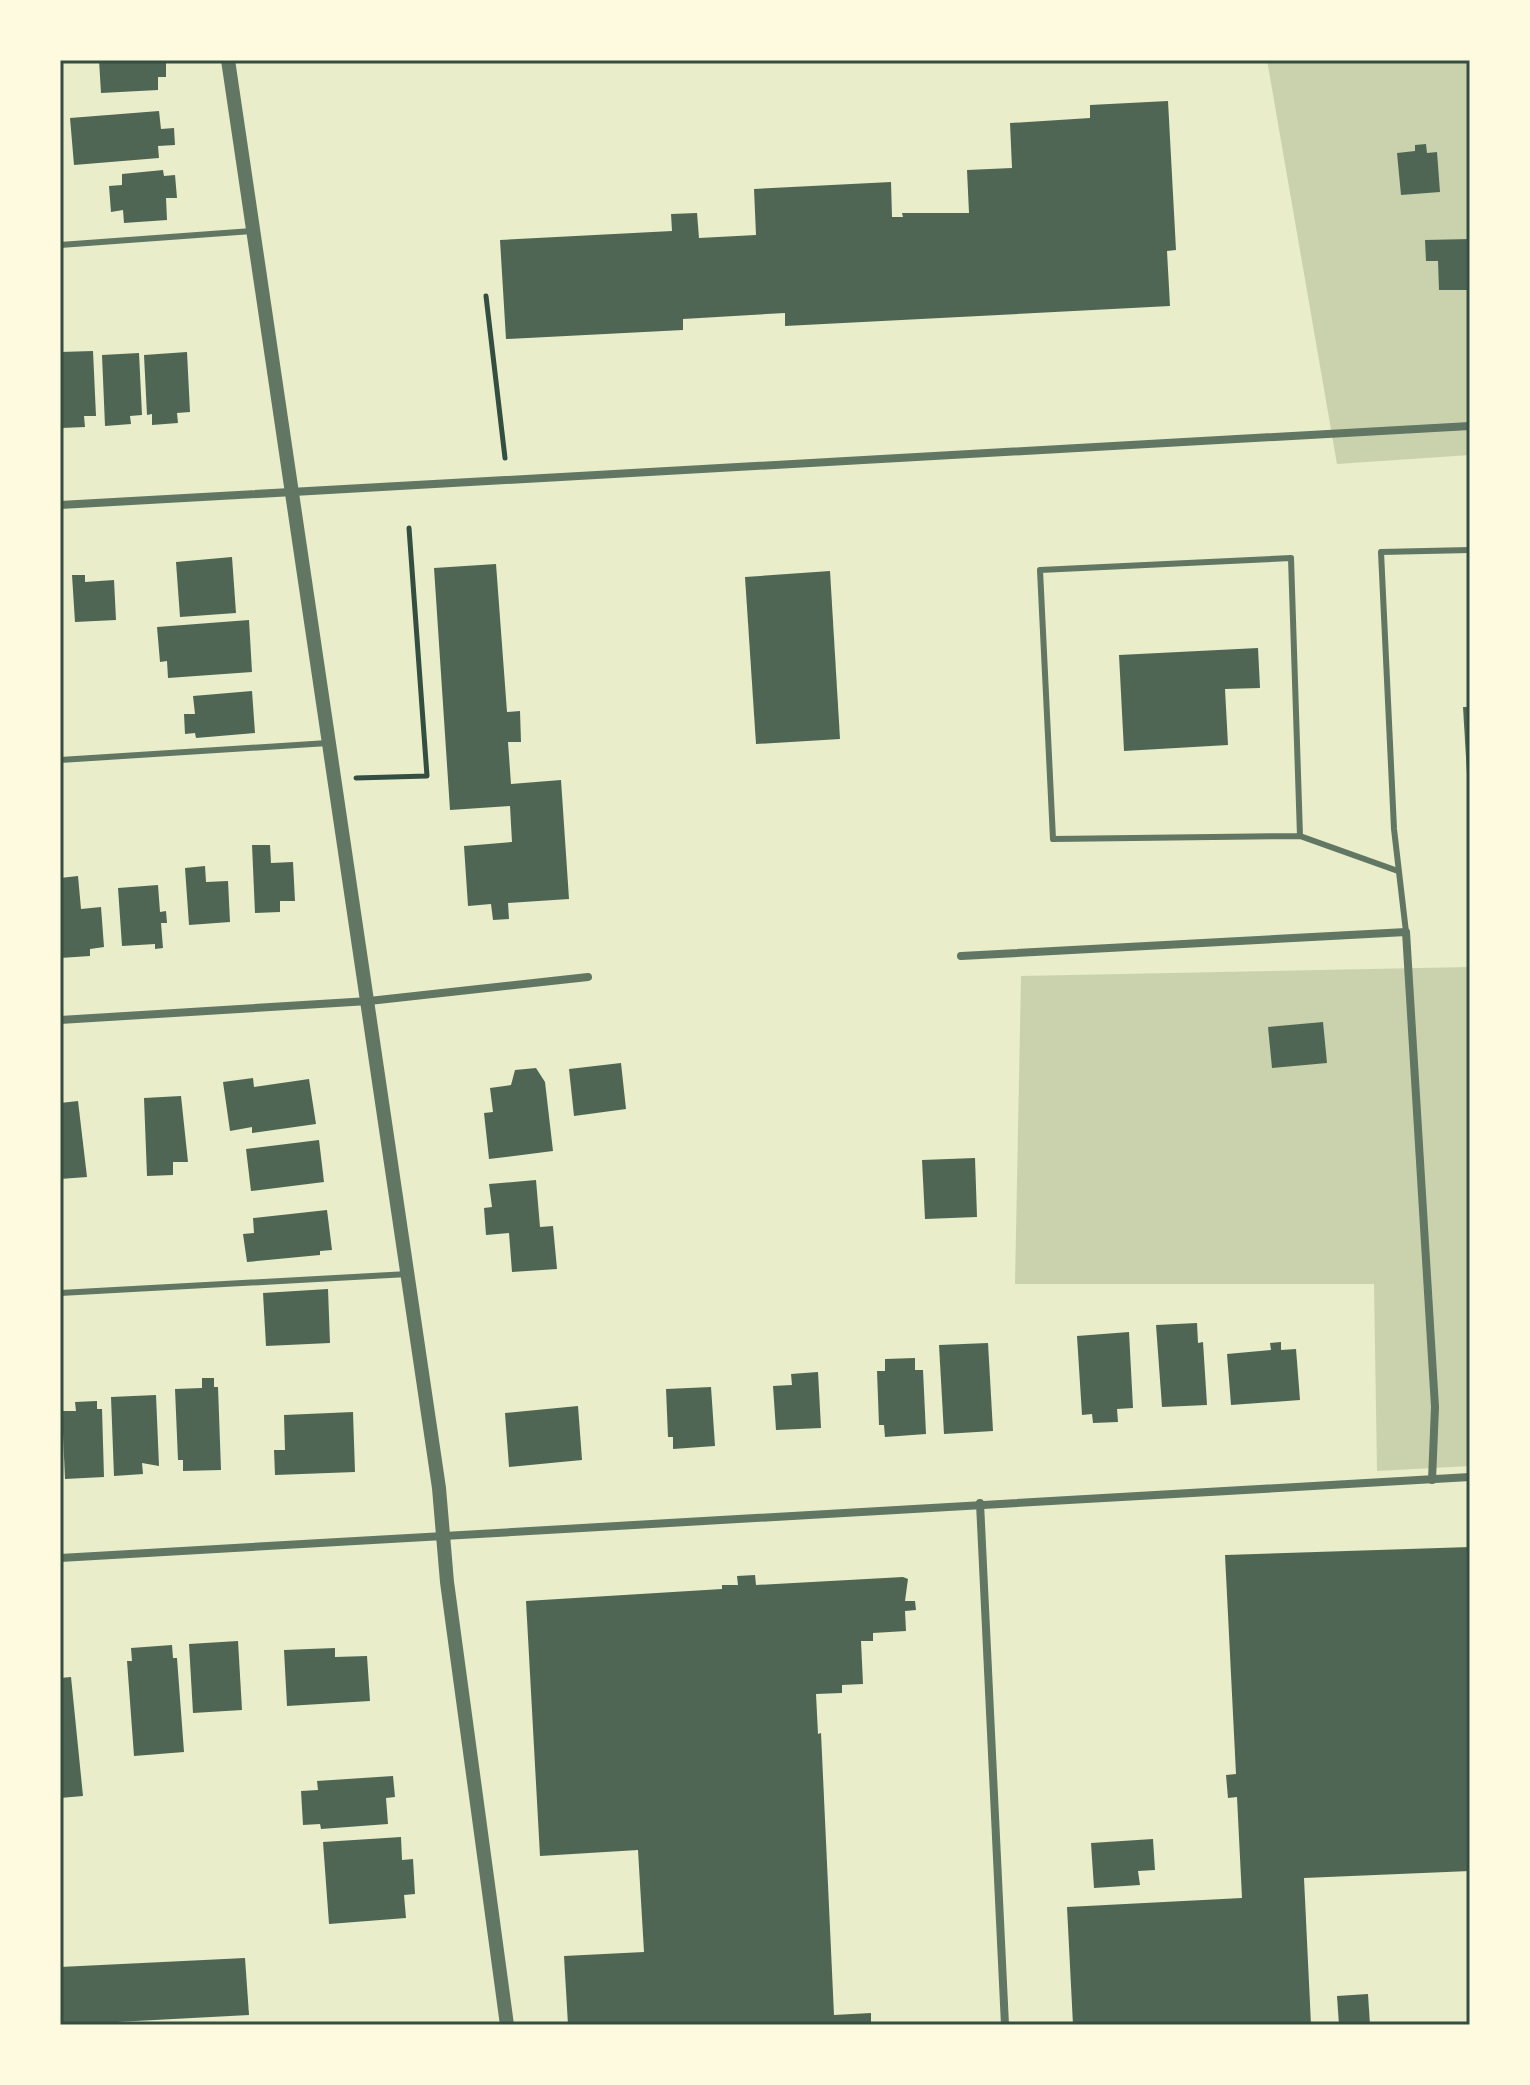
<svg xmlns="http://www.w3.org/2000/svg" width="1530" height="2085" font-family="Signika,sans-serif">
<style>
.green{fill:#cad2ad}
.building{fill:#4f6655}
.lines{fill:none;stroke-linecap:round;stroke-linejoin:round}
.path{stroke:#344e41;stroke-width:5}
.service{stroke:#617663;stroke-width:6}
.minor{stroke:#617663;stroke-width:8}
.tertiary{stroke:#617663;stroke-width:14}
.neatline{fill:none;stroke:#344e41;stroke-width:3}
</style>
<rect width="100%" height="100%" fill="#e9edc9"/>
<g class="green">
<path d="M1267,60H1470V455L1337,464Z"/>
<path d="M1470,967V1466L1377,1471L1374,1284H1015L1021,976Z"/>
</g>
<g class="building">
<path d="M99,60H166V77H158V90L101,93Z"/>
<path d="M1168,101L1176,250L1167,251L1170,306L785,326V313L683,319V330L506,339L500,240L672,231L671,214L697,213L699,238L756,235L754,189L891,182L892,217H903L902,213H969L967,170L1012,168L1010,123L1090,118V105Z"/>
<path d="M159,111L161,129L174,128L175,145L158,146L159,158L74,165L70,118Z"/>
<path d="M1426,144L1427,153L1437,152L1440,192L1401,195L1397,153L1415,151V145Z"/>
<path d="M163,170L164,176L175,175L177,198H166L167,220L124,223L123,210L111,212L109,186L122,185V174Z"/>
<path d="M1470,239V290H1439L1438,261H1426L1425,240Z"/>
<path d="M93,351L96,416H84L85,427L62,428L60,352Z"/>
<path d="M187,352L190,412L177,413L178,423L152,425V414L147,415L144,355Z"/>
<path d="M139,353L142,415L130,416L131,424L105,426L102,355Z"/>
<path d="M232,557L236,613L180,617L176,562Z"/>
<path d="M496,564L507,712L520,711L521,742H508L511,784L561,780L569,899L508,903L509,919L493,920L491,904L468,906L464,846L512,842L510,806L450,810L434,568Z"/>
<path d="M830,571L840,739L756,744L745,577Z"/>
<path d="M72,575H85V582L114,580L116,620L75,622Z"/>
<path d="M249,620L252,672L168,678L167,661L160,662L157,627Z"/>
<path d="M1258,648L1260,688L1225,689L1228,745L1124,751L1119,655Z"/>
<path d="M252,691L255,733L196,738L195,733L185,734L184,714H195L193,696Z"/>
<path d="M1463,707H1470V791H1468Z"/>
<path d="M252,845H270L271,863L293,862L295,901H280V912L255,913Z"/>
<path d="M205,866L206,882L228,881L230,922L189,925L185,868Z"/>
<path d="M78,876L81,909L101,907L104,947L90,949V956L60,958V878Z"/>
<path d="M158,885L160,912L166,911L167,923H161L163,948L155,949V944L122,946L118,888Z"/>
<path d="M1323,1022L1327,1063L1272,1068L1268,1027Z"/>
<path d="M621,1063L626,1109L574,1116L569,1069Z"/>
<path d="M536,1068L545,1082L553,1151L489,1159L484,1113L493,1112L490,1088L511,1085L515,1070Z"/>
<path d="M253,1078L254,1087L309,1079L316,1124L252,1133V1127L230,1131L223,1082Z"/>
<path d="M181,1096L188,1162H173V1175L147,1176L144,1098Z"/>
<path d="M78,1101L87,1177L60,1179V1103Z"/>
<path d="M319,1140L324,1182L251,1191L246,1149Z"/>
<path d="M975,1158L977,1217L925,1219L922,1160Z"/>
<path d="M536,1180L540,1227L553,1226L557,1269L512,1272L509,1233L486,1235L484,1208L492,1207L489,1184Z"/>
<path d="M327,1210L332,1250L320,1251V1255L247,1262L243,1234L254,1233L253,1218Z"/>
<path d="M328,1289L330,1343L266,1346L263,1293Z"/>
<path d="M1197,1323L1198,1343L1203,1342L1207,1405L1162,1407L1156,1325Z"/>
<path d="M1129,1332L1133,1408L1117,1409L1118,1422L1093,1423L1092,1414L1082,1415L1077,1336Z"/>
<path d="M1281,1342V1350L1296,1349L1300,1400L1231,1405L1227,1354L1271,1350L1270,1343Z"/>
<path d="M988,1343L993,1431L944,1434L939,1345Z"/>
<path d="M915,1358V1370H923L926,1434L885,1437L884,1425H879L877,1371H885V1359Z"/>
<path d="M818,1372L821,1428L776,1430L773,1386L792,1385L791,1374Z"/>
<path d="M202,1378H214V1387H218L221,1470L183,1471V1460H178L175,1389L202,1388Z"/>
<path d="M711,1387L715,1446L673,1449V1437H668L666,1389Z"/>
<path d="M156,1395L159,1466L142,1463L143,1474L114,1476L111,1397Z"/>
<path d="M97,1401V1409H102L104,1477L65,1479L62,1411H76L75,1402Z"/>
<path d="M578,1406L582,1460L509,1467L505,1413Z"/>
<path d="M353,1412L355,1472L275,1475L274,1450H285L284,1415Z"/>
<path d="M1470,1547V1871L1304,1878L1311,2025H1073L1067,1907L1242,1898L1237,1797L1228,1798L1226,1775L1236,1774L1225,1555Z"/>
<path d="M755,1575L756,1585L903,1577L908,1579L905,1601H915L916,1610L905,1611L906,1631L873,1633V1641H861L863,1684L842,1685V1693L816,1694L818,1734L821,1733L834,2015L871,2013V2025H568L564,1956L644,1952L638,1850L540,1856L526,1601L722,1589V1585H738L737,1576Z"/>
<path d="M238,1641L242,1710L193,1713L189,1644Z"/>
<path d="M172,1645L173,1658H177L184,1752L134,1756L127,1661H132L131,1648Z"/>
<path d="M335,1648V1657L367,1656L370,1701L287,1706L284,1650Z"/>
<path d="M71,1677L83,1796L60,1798V1678Z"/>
<path d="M393,1776L395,1797L386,1798L388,1824L321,1829L320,1824L303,1825L301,1791L318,1790L317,1781Z"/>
<path d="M401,1837L402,1860L413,1859L415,1894L404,1895L406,1918L329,1924L323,1842Z"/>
<path d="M1153,1839L1155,1870L1138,1871L1140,1885L1094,1888L1091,1843Z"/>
<path d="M245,1958L249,2015L60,2025V1967Z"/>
<path d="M1368,1994L1370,2025H1339L1337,1996Z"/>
</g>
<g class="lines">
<g class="path">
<path d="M486,296L505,458"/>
<path d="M356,778L427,776L409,528"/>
</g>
<g class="service">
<path d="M60,245L252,231"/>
<path d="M60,760L328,743"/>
<path d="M1300,836L1053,839L1040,570L1291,558L1300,836L1398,871"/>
<path d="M1406,932L1394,829L1381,552L1470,550"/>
<path d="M60,1293L408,1274"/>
</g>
<g class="minor">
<path d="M60,505L1470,426"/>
<path d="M961,956L1406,932L1435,1407L1432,1480"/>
<path d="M60,1020L369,1001L588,977"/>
<path d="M980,1503L1005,2025"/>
<path d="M60,1558L1470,1477"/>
</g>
<path class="tertiary" d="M228,60L439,1488L447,1582L507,2025"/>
</g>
<rect width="1530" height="2085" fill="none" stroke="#fefae0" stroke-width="124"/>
<rect x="62" y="62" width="1406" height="1961" class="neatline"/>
</svg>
